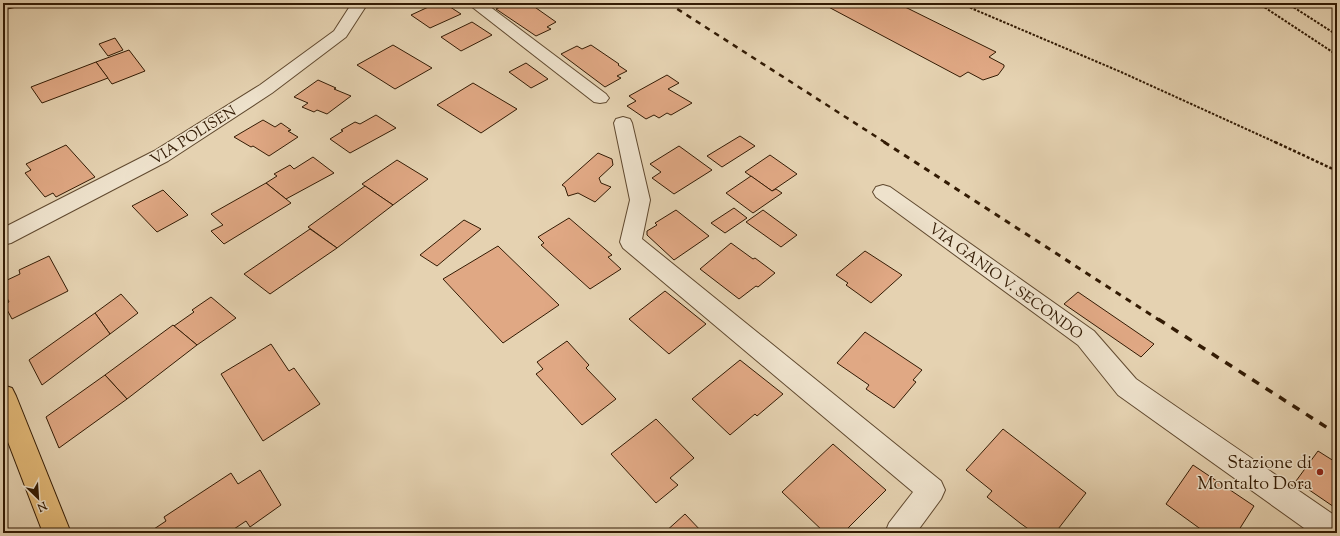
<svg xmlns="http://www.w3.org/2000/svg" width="1340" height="536" font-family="'Sorts Mill Goudy',serif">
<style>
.building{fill:#e0a884;stroke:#331b04}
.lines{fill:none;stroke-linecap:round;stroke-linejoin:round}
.minor-casing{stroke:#60492f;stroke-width:2}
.primary-casing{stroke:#331b04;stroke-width:2}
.path-far1{stroke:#331b04;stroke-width:2;stroke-dasharray:2.5 1.5;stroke-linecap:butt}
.path{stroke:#331b04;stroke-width:2.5;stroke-dasharray:3 2;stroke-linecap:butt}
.minor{fill:#eee2cc;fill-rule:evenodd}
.primary{fill:#e2b978;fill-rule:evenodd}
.rail-far2{stroke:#331b04;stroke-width:2.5;stroke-dasharray:5.5 5.5;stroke-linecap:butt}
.rail-far1{stroke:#331b04;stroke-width:3;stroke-dasharray:6 6;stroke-linecap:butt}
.rail{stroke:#331b04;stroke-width:3.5;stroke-dasharray:8 8;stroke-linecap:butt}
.poi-dot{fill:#8f2418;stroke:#eee2cc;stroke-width:1.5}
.labels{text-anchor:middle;stroke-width:3;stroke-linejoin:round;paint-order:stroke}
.street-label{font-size:15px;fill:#331b04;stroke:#eee2cc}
.near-poi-label{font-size:18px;fill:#331b04;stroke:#eee2cc;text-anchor:end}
</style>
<rect width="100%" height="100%" fill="#e5d2b1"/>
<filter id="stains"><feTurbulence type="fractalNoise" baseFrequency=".005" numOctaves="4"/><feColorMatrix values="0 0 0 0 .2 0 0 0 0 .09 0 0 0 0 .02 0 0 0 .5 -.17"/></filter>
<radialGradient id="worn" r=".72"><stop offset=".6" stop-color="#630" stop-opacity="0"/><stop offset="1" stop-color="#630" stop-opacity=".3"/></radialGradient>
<g class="building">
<path d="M3,3H21V6L3,10Z"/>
<path d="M437,3H444L461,14L430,28L411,15Z"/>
<path d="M509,3L515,4L529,3L556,22L547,27L551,29L536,36L496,9Z"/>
<path d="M821,3H897L996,52L989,57L1004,65V67L998,75L983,80L968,72L960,77Z"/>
<path d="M472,22L492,35L461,51L441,37Z"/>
<path d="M115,38L123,50L108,56L99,44Z"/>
<path d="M393,45L432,68L395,89L357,65Z"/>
<path d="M591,45L619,64L618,65L627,71L617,76L621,78L605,87L561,54L577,46L582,49Z"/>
<path d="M129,50L145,71L112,84L96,62Z"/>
<path d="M96,62L108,78L42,103L31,87Z"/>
<path d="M526,63L548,79L531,88L509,72Z"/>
<path d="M667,75L679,83L668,89L692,103L671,115L667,113L659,118L654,115L646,119L627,106L636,101L629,96Z"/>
<path d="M318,80L336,88L334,89L351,96L327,114L317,110L314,112L302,107L308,103L294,97Z"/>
<path d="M473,83L517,109L481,133L437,105Z"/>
<path d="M376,115L396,128L350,153L330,139L343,131L341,130L355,122L360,124Z"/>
<path d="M263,120L275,127L281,123L291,130L288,131L298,137L269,156L253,146L251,147L234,137Z"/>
<path d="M740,136L755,146L722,167L707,156Z"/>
<path d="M66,145L95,177L56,197L53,193L45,197L25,173L31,170L26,164Z"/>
<path d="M679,146L712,170L674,194L652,178L661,172L650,164Z"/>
<path d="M598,153L612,159L613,165L599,178L601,183L611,187L595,202L578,193L568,196L565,187L562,185Z"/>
<path d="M770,155L797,174L772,191L745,172Z"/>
<path d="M313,157L334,173L286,199L266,183L277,176L274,174L290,165L294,169Z"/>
<path d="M397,160L428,179L393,205L362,184Z"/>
<path d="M751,176L772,191L776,189L782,193L753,213L726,193Z"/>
<path d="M266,183L291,203L224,244L211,231L223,225L211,214Z"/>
<path d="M365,186L393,205L337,248L308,227Z"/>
<path d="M163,190L188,215L157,232L132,206Z"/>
<path d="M734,208L747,218L725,233L711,223Z"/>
<path d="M676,210L709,236L674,260L647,235V231L657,225L655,223Z"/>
<path d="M763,210L797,235L781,247L746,222Z"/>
<path d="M569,218L612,255L608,257L621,269L590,289L541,245L544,243L538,237Z"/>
<path d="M464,220L481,229L437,266L420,255Z"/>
<path d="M310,229L337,248L270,294L244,274Z"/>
<path d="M731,243L753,259L755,258L775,273L758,287L756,286L739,299L700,269Z"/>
<path d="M498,246L559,305L503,343L443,279Z"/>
<path d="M865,251L902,275L871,303L846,285L848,283L836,275Z"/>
<path d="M49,256L68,291L12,319L4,304L9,302L3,290V282L20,274L19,270Z"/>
<path d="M665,291L706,324L669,354L629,319Z"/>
<path d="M1078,292L1154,344L1141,357L1064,304Z"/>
<path d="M121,294L138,313L110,334L95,313Z"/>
<path d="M211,297L236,318L197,345L174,326L194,312L192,310Z"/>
<path d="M95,313L110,334L42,385L29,360Z"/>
<path d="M173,325L197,345L127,399L105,375Z"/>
<path d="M865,332L922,370L913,380L916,382L894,408L866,389L869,385L837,363Z"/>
<path d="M567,341L589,365L586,368L616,399L582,425L536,374L543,369L537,362Z"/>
<path d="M271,344L289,371L294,368L320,404L263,441L221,374Z"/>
<path d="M740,360L783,394L757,416L755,414L730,435L692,399Z"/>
<path d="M105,375L127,399L59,448L46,417Z"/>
<path d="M656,419L694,458L670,478L678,485L656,503L611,454Z"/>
<path d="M1003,429L1086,493L1055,533H1034L1020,523L987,497L992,491L966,470Z"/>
<path d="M833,444L886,490L843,533H825L782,492Z"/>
<path d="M1318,451L1337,463V509L1296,481Z"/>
<path d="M1193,465L1254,506L1237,533H1206L1166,504Z"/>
<path d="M260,470L281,505L250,527L246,521L228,533H148L166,521L164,517L231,473L238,484Z"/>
<path d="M685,514L703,533H664Z"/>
</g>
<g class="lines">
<defs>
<g id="minor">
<path d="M352,3H368L346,37L272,93L168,161L11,243L3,245V228L154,151L260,85L334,31Z"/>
<path d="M467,3H485L606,94L609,98L606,102L600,103L594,102Z"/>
<path d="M623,117L630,119L632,123L650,200L642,239L941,481L945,490L941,499L916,533H885L889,523L913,492L623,248L620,242L630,200L614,123L616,119Z"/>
<path d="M883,185L890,187L1094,331L1136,379L1337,517V533H1311L1118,395L1078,345L876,197L873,192L876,187Z"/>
</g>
<path id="primary" d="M3,385L12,388L16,396L71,533H43L3,429Z"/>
</defs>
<use href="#minor" class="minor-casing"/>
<use href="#primary" class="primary-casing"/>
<g class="path-far1">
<path d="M959,3L1121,72L1277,143"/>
<path d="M1258,3L1337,55"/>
<path d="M1287,3L1337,35"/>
</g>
<path class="path" d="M1275,142L1337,171"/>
<use href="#minor" class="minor"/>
<use href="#primary" class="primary"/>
<path class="rail-far2" d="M668,3L886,143"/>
<path class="rail-far1" d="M884,142L1159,320"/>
<path class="rail" d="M1158,319L1337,434"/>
</g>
<circle class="poi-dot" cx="1320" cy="472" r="4"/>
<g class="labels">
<g class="street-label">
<text transform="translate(193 135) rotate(-32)" y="5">VIA POLISEN</text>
<text transform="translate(1006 281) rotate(36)" y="5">VIA GANIO V. SECONDO</text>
</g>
<g class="near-poi-label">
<text x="1312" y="468">Stazione di<tspan x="1312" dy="21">Montalto Dora</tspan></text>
</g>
</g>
<rect width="1340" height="536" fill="none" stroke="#e5d2b1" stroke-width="16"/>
<rect x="4" y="4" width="1332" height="528" fill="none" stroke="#331b04" stroke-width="2"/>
<rect x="8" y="8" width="1324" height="520" fill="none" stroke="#331b04"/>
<g transform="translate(38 498) rotate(155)" stroke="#eee2cc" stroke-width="3" paint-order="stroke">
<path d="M0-3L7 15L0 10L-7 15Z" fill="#331b04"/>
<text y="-6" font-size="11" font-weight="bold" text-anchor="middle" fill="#331b04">N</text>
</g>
<rect width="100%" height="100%" filter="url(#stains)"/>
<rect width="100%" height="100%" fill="url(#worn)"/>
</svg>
